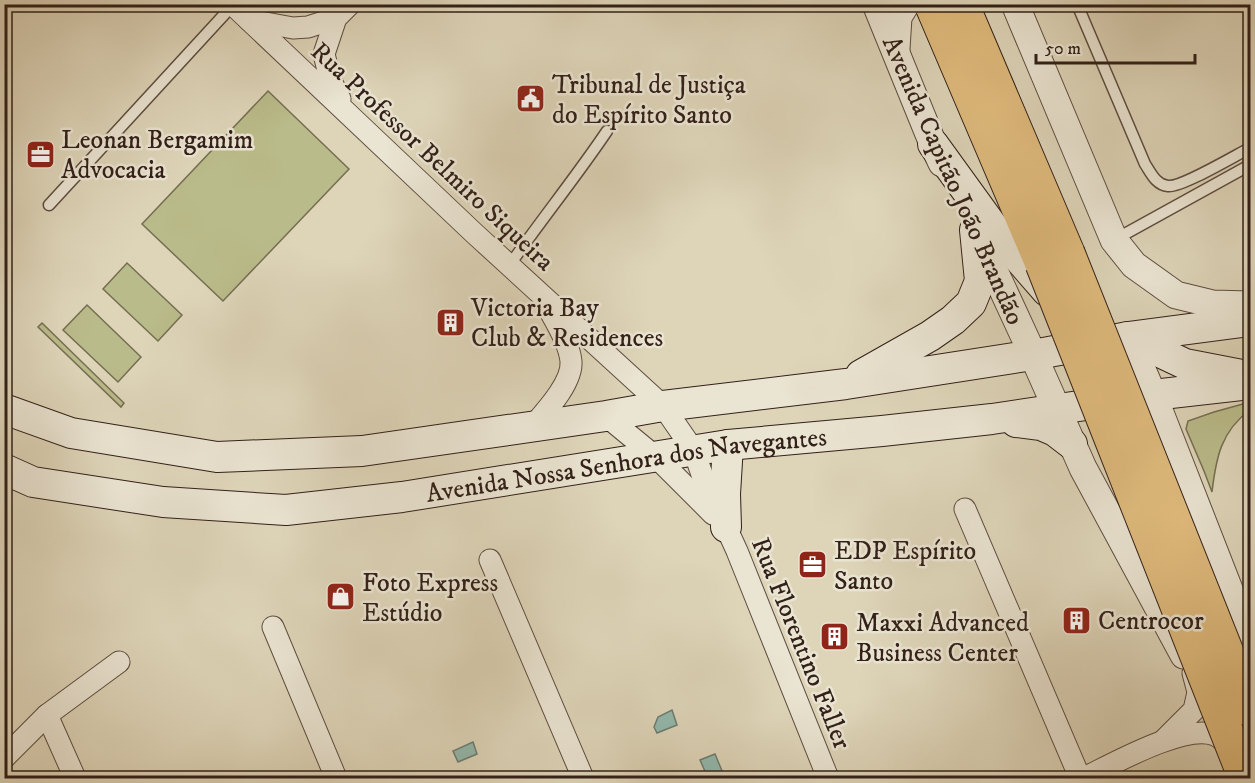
<svg xmlns="http://www.w3.org/2000/svg" width="1255" height="783" font-family="'IM FELL DW Pica',serif">
<style>
.green{fill:#babb8a;stroke:#766e52;stroke-width:1.5}
.water{fill:#93b9ad;stroke:#6c7c72;stroke-width:1.5}
.lines{fill:none;stroke-linecap:round;stroke-linejoin:round}
.service-casing{stroke:#5d4d41;stroke-width:13}
.minor-casing{stroke:#5d4d41;stroke-width:23}
.tertiary-casing{stroke:#5d4d41;stroke-width:29}
.secondary-casing{stroke:#322019;stroke-width:32}
.primary-casing{stroke:#322019;stroke-width:35}
.service{stroke:#eae4d2;stroke-width:10}
.minor{stroke:#eae4d2;stroke-width:21}
.tertiary{stroke:#eae4d2;stroke-width:27}
.secondary{stroke:#eae4d2;stroke-width:30}
.primary{stroke:#dfba7c;stroke-width:33}
.primary-bridge-casing{stroke:#322019;stroke-width:35;stroke-linecap:butt}
.primary-bridge{stroke:#dfba7c;stroke-width:33}
.labels{text-anchor:middle;stroke-width:5;stroke-linejoin:round;paint-order:stroke}
.poi-label{font-size:26px;fill:#322019;stroke:#eae4d2;text-anchor:start}
.street-label{font-size:26px;fill:#322019;stroke:#eae4d2}
</style>
<rect width="100%" height="100%" fill="#ded5b9"/>
<filter id="stains"><feTurbulence type="fractalNoise" baseFrequency=".00333" numOctaves="4"/><feColorMatrix values="0 0 0 0 .2 0 0 0 0 .09 0 0 0 0 .02 0 0 0 .5 -.17"/></filter>
<radialGradient id="worn" r=".72"><stop offset=".6" stop-color="#630" stop-opacity="0"/><stop offset="1" stop-color="#630" stop-opacity=".3"/></radialGradient>
<g class="green">
<path d="M268,91L349,169L223,301L142,224Z"/>
<path d="M127,263L182,315L158,341L103,289Z"/>
<path d="M87,305L141,357L118,382L63,330Z"/>
<path d="M42,323L124,403L121,407L38,327Z"/>
<path d="M1250,402V410C1221,431 1216,458 1212,492L1204,471L1186,429L1188,421L1214,412Z"/>
</g>
<g class="water">
<path d="M672,710L677,725L657,733L654,727L658,717Z"/>
<path d="M473,742L477,754L458,762L453,751Z"/>
<path d="M715,754L725,778H708L700,760Z"/>
</g>
<g class="lines">
<defs>
<g id="service">
<path d="M1077,4L1145,164C1151,173 1156,185 1168,186C1181,188 1236,155 1250,148"/>
<path d="M49,205L233,5"/>
<path d="M1114,240L1250,165"/>
<path d="M509,266C541,220 576,177 607,131"/>
</g>
<g id="minor">
<path d="M232,4L475,234L663,406L694,451L710,498L726,527L737,551L828,778"/>
<path d="M249,20L293,28L308,27L336,18"/>
<path d="M340,99L330,79L324,54L336,18L350,4"/>
<path d="M606,416L657,458L713,514"/>
<path d="M533,426C546,411 573,382 571,361C569,343 557,325 549,309"/>
<path d="M965,509L1080,778"/>
<path d="M490,560L583,778"/>
<path d="M273,627L336,778"/>
<path d="M47,715L75,778"/>
<path d="M1164,740L1194,710L1198,692L1193,673"/>
<path d="M4,758L47,715L119,662"/>
<path d="M1084,778C1113,764 1185,723 1215,735C1222,738 1228,746 1233,750"/>
</g>
<g id="tertiary">
<path d="M876,4L933,144L942,163"/>
<path d="M1015,4L1114,240L1134,265L1176,295L1213,304L1250,305"/>
<path d="M896,49L898,17L906,4"/>
<path d="M979,238L1033,355L1083,468L1184,655"/>
<path d="M1128,337L1153,395L1250,643"/>
</g>
<g id="secondary">
<path d="M933,144L1001,238L1047,291L1052,294"/>
<path d="M1128,337L1185,364L1247,376"/>
<path d="M861,375L930,336L953,320L971,303L980,281L975,230"/>
<path d="M4,409L71,433L217,457L362,451L606,416L663,406L846,384L1033,355L1128,337L1250,321"/>
<path d="M1016,422L1041,425L1055,431L1072,444"/>
<path id="s1" d="M4,469L33,482L163,502L286,510L402,497L728,445L882,431L992,419L1153,395L1250,384"/>
<path d="M726,527L725,494L728,445"/>
</g>
<g id="primary">
<path d="M931,4L1042,264"/>
<path d="M962,4L1068,253"/>
</g>
</defs>
<use href="#service" class="service-casing"/>
<use href="#minor" class="minor-casing"/>
<use href="#tertiary" class="tertiary-casing"/>
<use href="#secondary" class="secondary-casing"/>
<use href="#primary" class="primary-casing"/>
<use href="#service" class="service"/>
<use href="#minor" class="minor"/>
<use href="#tertiary" class="tertiary"/>
<use href="#secondary" class="secondary"/>
<use href="#primary" class="primary"/>
<defs>
<g id="primary-bridge">
<path d="M1068,253L1250,710"/>
<path d="M1042,264L1245,778"/>
</g>
</defs>
<use href="#primary-bridge" class="primary-bridge-casing"/>
<use href="#primary-bridge" class="primary-bridge"/>
</g>
<defs>
<symbol id="civic-square" viewBox="-11 -11 22 22"><rect x="-9" y="-9" width="18" height="18" rx="4" fill="#8f2418" stroke="#eae4d2"/><path d="M-.6-6.5H3V-4.5H.6V-3L4-1V1h2V6H-6V1h2V-1L-.6-3ZM-1.2 2.5V6h2.4V2.5Z" fill="#fff"/></symbol>
<symbol id="office-square" viewBox="-11 -11 22 22"><rect x="-9" y="-9" width="18" height="18" rx="4" fill="#8f2418" stroke="#eae4d2"/><path d="M-6-3h4V-5.5h4V-3h4V5H-6ZM-1-4.5V-3h2v-1.5ZM-6 0V1H6V0Z" fill="#fff"/></symbol>
<symbol id="building-square" viewBox="-11 -11 22 22"><rect x="-9" y="-9" width="18" height="18" rx="4" fill="#8f2418" stroke="#eae4d2"/><path d="M-4-6H4V6H1V3H-1V6H-4ZM-2.5-4.3h1.7v1.8h-1.7ZM.8-4.3h1.7v1.8H.8ZM-2.5-1h1.7V.8h-1.7ZM.8-1h1.7V.8H.8Z" fill="#fff"/></symbol>
<symbol id="shop-square" viewBox="-11 -11 22 22"><rect x="-9" y="-9" width="18" height="18" rx="4" fill="#8f2418" stroke="#eae4d2"/><path d="M-5-2.5h2.3a2.7 3.5 0 0 1 5.4 0H5L5.5 6h-11ZM-1.5-2.5h3a1.5 2.3 0 0 0-3 0Z" fill="#fff"/></symbol>
</defs>
<g fill-rule="evenodd">
<use href="#civic-square" x="514" y="82" width="33" height="33"/>
<use href="#office-square" x="24" y="138" width="33" height="33"/>
<use href="#building-square" x="434" y="306" width="33" height="33"/>
<use href="#office-square" x="796" y="548" width="33" height="33"/>
<use href="#shop-square" x="324" y="580" width="33" height="33"/>
<use href="#building-square" x="1060" y="604" width="33" height="33"/>
<use href="#building-square" x="818" y="620" width="33" height="33"/>
</g>
<g class="labels">
<g class="poi-label">
<text x="552" y="93">Tribunal de Justiça<tspan x="552" dy="30">do Espírito Santo</tspan></text>
<text x="61" y="148">Leonan Bergamim<tspan x="61" dy="30">Advocacia</tspan></text>
<text x="471" y="316">Victoria Bay<tspan x="471" dy="30">Club &amp; Residences</tspan></text>
<text x="834" y="559">EDP Espírito<tspan x="834" dy="30">Santo</tspan></text>
<text x="362" y="591">Foto Express<tspan x="362" dy="30">Estúdio</tspan></text>
<text x="1098" y="629">Centrocor</text>
<text x="856" y="631">Maxxi Advanced<tspan x="856" dy="30">Business Center</tspan></text>
</g>
<g class="street-label">
<text transform="translate(433 156) rotate(43)" y="9">Rua Professor Belmiro Siqueira</text>
<text transform="translate(954 180) rotate(66)" y="9">Avenida Capitão João Brandão</text>
<text dy="9" stroke="none"><textPath href="#s1" startOffset="630">Avenida Nossa Senhora dos Navegantes</textPath></text>
<text transform="translate(802 643) rotate(68)" y="9">Rua Florentino Faller</text>
</g>
</g>
<rect width="1255" height="783" fill="none" stroke="#ded5b9" stroke-width="24"/>
<rect x="6" y="6" width="1243" height="771" fill="none" stroke="#322019" stroke-width="3"/>
<rect x="12" y="12" width="1231" height="759" fill="none" stroke="#322019" stroke-width="1.5"/>
<path d="M1036 54v9h159v-9" fill="none" stroke="#322019" stroke-width="3"/>
<text x="1045" y="54" font-size="18" fill="#322019" stroke="#eae4d2" stroke-width="4.5" paint-order="stroke">50 m</text>
<rect width="100%" height="100%" filter="url(#stains)"/>
<rect width="100%" height="100%" fill="url(#worn)"/>
</svg>
